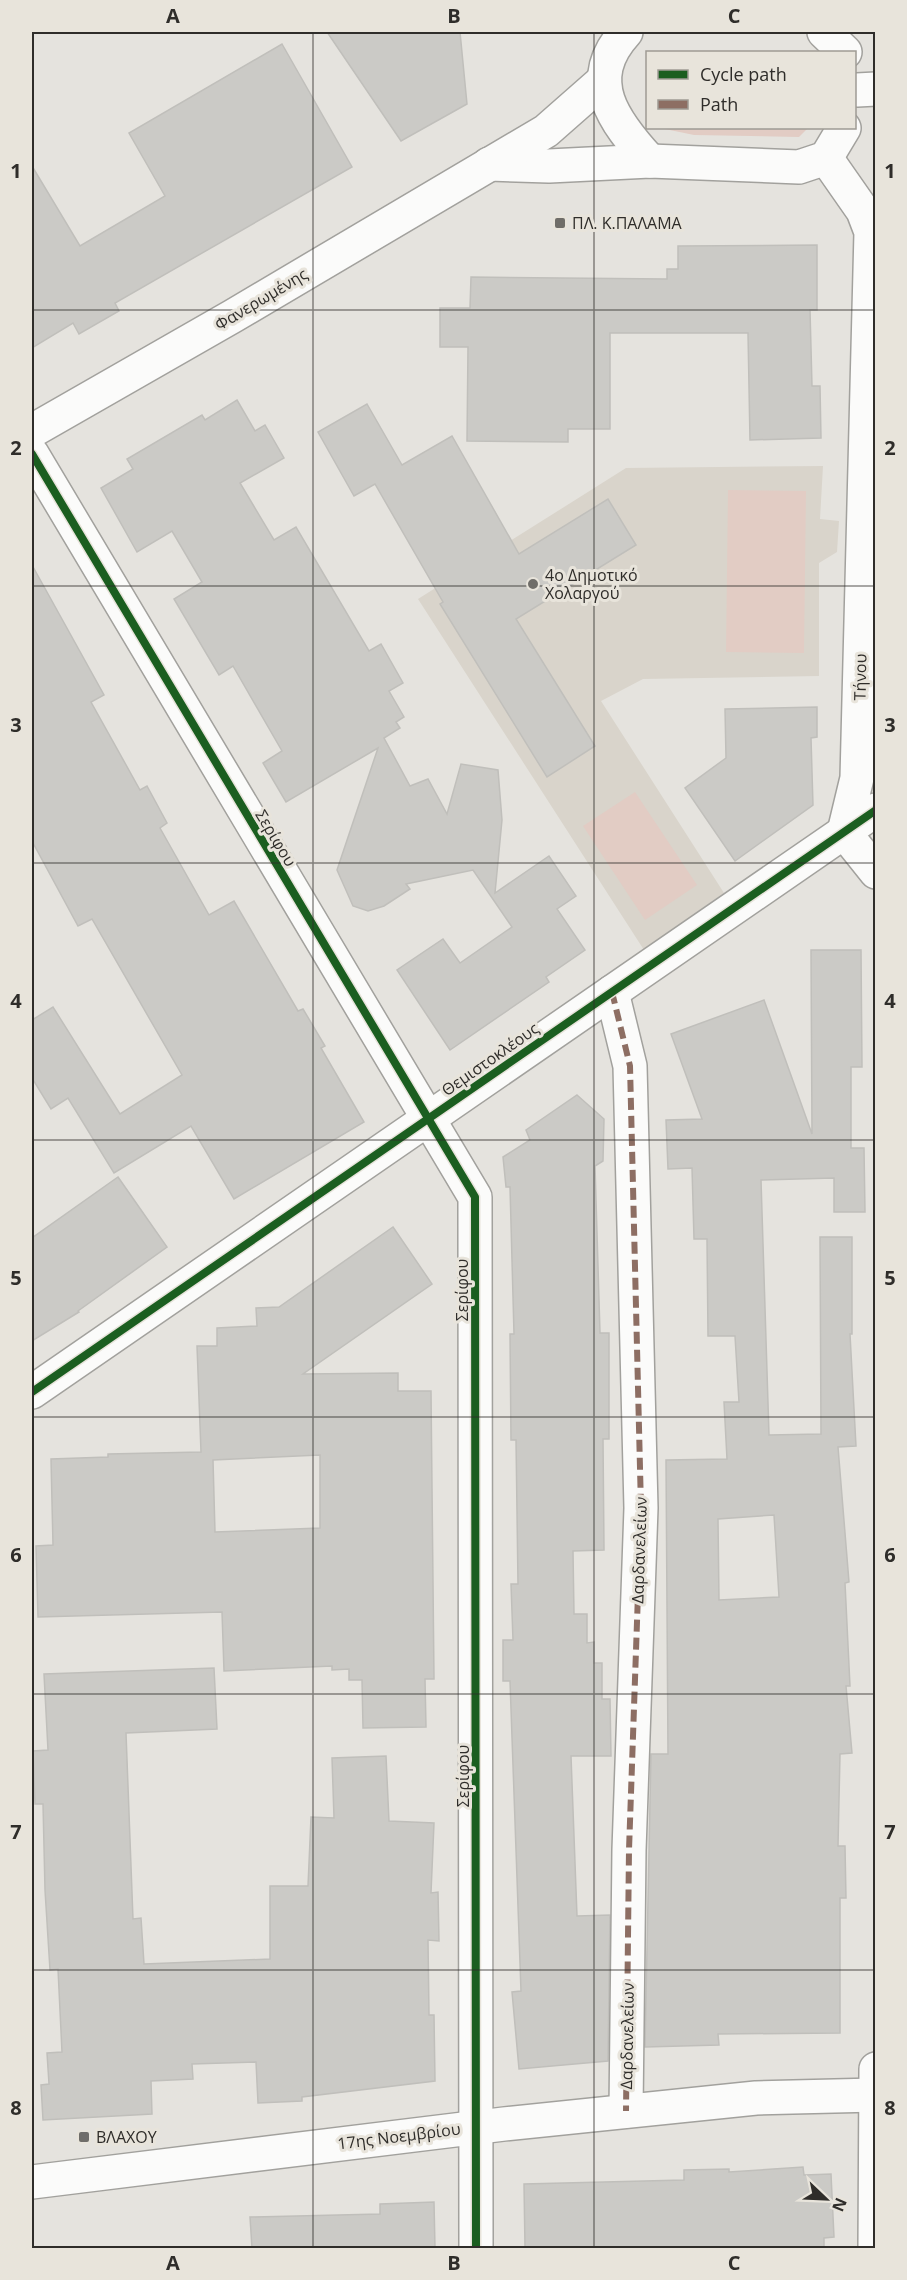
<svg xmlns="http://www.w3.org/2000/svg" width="907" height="2280" font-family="'Open Sans',sans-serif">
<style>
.built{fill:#d9d4cb}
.green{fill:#e2ccc4}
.building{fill:#cbcac6;stroke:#c0bfbb;stroke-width:1.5;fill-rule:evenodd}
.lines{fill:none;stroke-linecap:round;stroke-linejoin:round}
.minor-casing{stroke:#a2a19d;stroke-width:36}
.minor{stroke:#fbfbfa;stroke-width:33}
.quiet{stroke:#8d6e63;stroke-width:6;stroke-dasharray:12 6;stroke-linecap:butt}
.cycleway-casing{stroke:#e8e4db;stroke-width:11}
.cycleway{stroke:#1b5e20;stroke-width:8}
.grid{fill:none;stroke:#2f2d2a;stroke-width:1.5;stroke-opacity:0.55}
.poi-dot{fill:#6f6d69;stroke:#e8e4db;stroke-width:2}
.labels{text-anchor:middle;stroke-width:6;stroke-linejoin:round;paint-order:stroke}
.poi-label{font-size:16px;fill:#2f2d2a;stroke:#e8e4db;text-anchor:start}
.street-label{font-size:16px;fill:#2f2d2a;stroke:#e8e4db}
.neatline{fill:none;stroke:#2f2d2a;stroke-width:2}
.grid-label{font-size:20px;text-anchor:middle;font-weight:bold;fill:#2f2d2a}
</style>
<rect width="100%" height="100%" fill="#e5e3de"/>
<path class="built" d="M823,466L820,519L839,521L837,552L819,563V676L643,679L601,701L724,893L644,950L418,599L626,468Z"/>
<g class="green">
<path d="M660,128H808L799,137L694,135Z"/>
<path d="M728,490L806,491L804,653L726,652Z"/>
<path d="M635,792L697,885L645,920L583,826Z"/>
</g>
<g class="building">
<path d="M327,32H460L467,104L401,141Z"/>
<path d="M282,44L352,167L115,303L119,311L79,334L73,323L32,348V166L80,246L165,196L129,133Z"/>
<path d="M817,245V310H810L812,386H820L821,438L750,440L748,333H610V429H568V442L467,441L468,347H440V308H470L471,277L667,279V269H678V246Z"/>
<path d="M237,400L255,431L265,425L284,458L240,483L274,540L296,527L369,651L381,644L403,683L389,691L404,717L396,722L400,728L384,738L410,786L428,779L447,814L461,764L498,770L502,820L495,893L549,856L576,896L557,909L585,950L546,977L549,982L450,1050L397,970L443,939L460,963L512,927L473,870L406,884L410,889L384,906L368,911L353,906L337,870L378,748L286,802L263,763L282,751L233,666L219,675L174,599L202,582L172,531L137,552L101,488L133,469L127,459L202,415L205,420Z"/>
<path d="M367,404L402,465L452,436L519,554L608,499L636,545L516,619L595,746L547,777L440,604L443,602L375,484L354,496L318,432Z"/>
<path d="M32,565L104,695L91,702L140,790L147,786L167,823L160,828L209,915L234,901L298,1011L303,1009L325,1046L321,1048L364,1122L234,1199L191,1126L114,1173L68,1098L51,1109L32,1078V1020L53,1007L120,1114L182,1075L92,919L78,926L32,841Z"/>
<path d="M817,707V737L811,738L813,805L735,861L685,788L726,758L725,709Z"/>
<path d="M811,950H861L862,1067H851V1148H864L865,1212H834V1178L761,1180L769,1435L821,1434L820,1237H852V1334H850L856,1446L838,1447L849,1582L845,1583L850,1686H846L852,1753L840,1754L838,1846H845L846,1898H840V2033L718,2034L719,2045L645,2047L651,1754H668L666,1460L727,1459L724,1402H739L735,1336H708L707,1239H694L692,1168L668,1169L666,1120L702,1119L671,1034L764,1000L812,1134ZM774,1515L779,1597L719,1600L718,1519Z"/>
<path d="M577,1095L604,1119L603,1161L595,1166L600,1333H609V1439H603L604,1550L573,1551L574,1614H587V1643L594,1642V1663H602V1699H610L611,1756H571L577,1916L610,1915L608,2061L519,2069L512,1992L521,1991L510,1681H503V1640H513L511,1584H518L516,1440H511L510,1334H514L510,1187H506L503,1157L530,1140L526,1130Z"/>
<path d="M118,1177L167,1247L78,1311L79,1312L32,1341V1238Z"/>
<path d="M393,1227L432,1284L303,1374L398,1373V1391H431L434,1679H425L426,1727L363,1728L362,1680H349V1669L332,1670V1666L224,1671L222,1612L38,1617L36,1546L53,1545L51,1459L108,1457V1454L201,1452L197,1346H217V1328L257,1326L256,1308L279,1307ZM320,1455V1528L215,1532L213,1460Z"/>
<path d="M214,1668L217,1729L126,1733L133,1919L141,1918L144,1964L270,1959V1886H308L311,1817L334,1818L332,1758L386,1756L389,1821L434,1823L431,1893L438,1892L439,1941L428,1940L429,2015H434L435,2081L302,2097V2101L258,2103L256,2062L192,2064L193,2079L151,2081L152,2114L43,2120L41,2085L49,2084L47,2053L62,2052L58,1969L50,1970L45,1890L43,1804H35L33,1751L48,1750L44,1674Z"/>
<path d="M803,2167L804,2175L831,2174L834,2237L824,2238V2248H525L524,2184L684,2180V2170L729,2169V2172Z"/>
<path d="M434,2202L435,2248H252L250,2217L380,2214V2204Z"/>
</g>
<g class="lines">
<defs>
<g id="minor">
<path d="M626,32C582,80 614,122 650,161"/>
<path d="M824,32L845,52"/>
<path d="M857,90L876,89"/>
<path d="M826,158L863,211L871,232L857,778L844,832L876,872"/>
<path d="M489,164L549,166L650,161L799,167L826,158L844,128"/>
<path d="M32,431L233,316L546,131L604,80"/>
<path d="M32,454L475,1197L476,2248"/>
<path d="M612,992L630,1066L641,1508L629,1850L626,2111"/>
<path d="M32,1392L876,810"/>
<path d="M32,2182L504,2124L756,2098L876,2095"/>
<path d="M875,2248L876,2069"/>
</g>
</defs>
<use href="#minor" class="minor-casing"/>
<use href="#minor" class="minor"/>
<path class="quiet" d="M612,992L630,1066L641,1508L629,1850L626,2111"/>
<defs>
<g id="cycleway">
<path d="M32,454L475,1197L476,2248"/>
<path d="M32,1392L876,810"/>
</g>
</defs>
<use href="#cycleway" class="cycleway-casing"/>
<use href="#cycleway" class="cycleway"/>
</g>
<path class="grid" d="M313,32V2248M594,32V2248M32,310H876M32,586H876M32,863H876M32,1140H876M32,1417H876M32,1694H876M32,1970H876"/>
<g class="poi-dot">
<rect x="554" y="217" width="12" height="12" rx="3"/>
<circle cx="533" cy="584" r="6"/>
<rect x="78" y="2131" width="12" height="12" rx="3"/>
</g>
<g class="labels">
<g class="poi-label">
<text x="572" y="229">ΠΛ. Κ.ΠΑΛΑΜΑ</text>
<text x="545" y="581">4ο Δημοτικό<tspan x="545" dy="18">Χολαργού</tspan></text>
<text x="96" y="2143">ΒΛΑΧΟΥ</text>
</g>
<g class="street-label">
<text transform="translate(261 299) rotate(-31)" y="6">Φανερωμένης</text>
<text transform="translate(860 677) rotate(-89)" y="6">Τήνου</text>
<text transform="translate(276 838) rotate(59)" y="6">Σερίφου</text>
<text transform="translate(490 1059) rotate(-35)" y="6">Θεμιστοκλέους</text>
<text transform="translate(462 1290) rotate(-90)" y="6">Σερίφου</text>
<text transform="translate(639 1550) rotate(-88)" y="6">Δαρδανελείων</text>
<text transform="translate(463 1776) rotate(-90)" y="6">Σερίφου</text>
<text transform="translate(627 2036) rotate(-89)" y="6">Δαρδανελείων</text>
<text transform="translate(399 2136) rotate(-7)" y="6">17ης Νοεμβρίου</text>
</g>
</g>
<rect width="907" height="2280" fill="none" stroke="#e8e4db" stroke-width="66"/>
<rect x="646" y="51" width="210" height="78" fill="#e8e4db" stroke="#9e9b94" stroke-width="1.5"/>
<rect x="658" y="70" width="30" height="9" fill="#1b5e20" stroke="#9e9b94" stroke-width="1.5"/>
<text x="700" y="81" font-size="18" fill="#2f2d2a">Cycle path</text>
<rect x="658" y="100" width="30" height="9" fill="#8d6e63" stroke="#9e9b94" stroke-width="1.5"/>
<text x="700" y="111" font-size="18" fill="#2f2d2a">Path</text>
<g transform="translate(826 2199) rotate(113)" stroke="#e8e4db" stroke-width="4.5" paint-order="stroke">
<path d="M0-4.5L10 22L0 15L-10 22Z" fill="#2f2d2a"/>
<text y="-9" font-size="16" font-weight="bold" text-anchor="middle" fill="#2f2d2a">N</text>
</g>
<rect x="33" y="33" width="841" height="2214" class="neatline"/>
<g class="grid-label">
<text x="173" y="23">A</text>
<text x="454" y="23">B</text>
<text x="734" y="23">C</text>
<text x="16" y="178">1</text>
<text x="890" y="178">1</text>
<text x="16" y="455">2</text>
<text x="890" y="455">2</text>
<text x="16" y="732">3</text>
<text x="890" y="732">3</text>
<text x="16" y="1008">4</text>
<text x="890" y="1008">4</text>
<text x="16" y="1285">5</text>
<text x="890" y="1285">5</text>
<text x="16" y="1562">6</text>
<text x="890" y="1562">6</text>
<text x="16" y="1839">7</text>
<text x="890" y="1839">7</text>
<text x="16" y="2115">8</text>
<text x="890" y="2115">8</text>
<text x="173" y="2270">A</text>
<text x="454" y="2270">B</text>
<text x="734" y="2270">C</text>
</g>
</svg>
